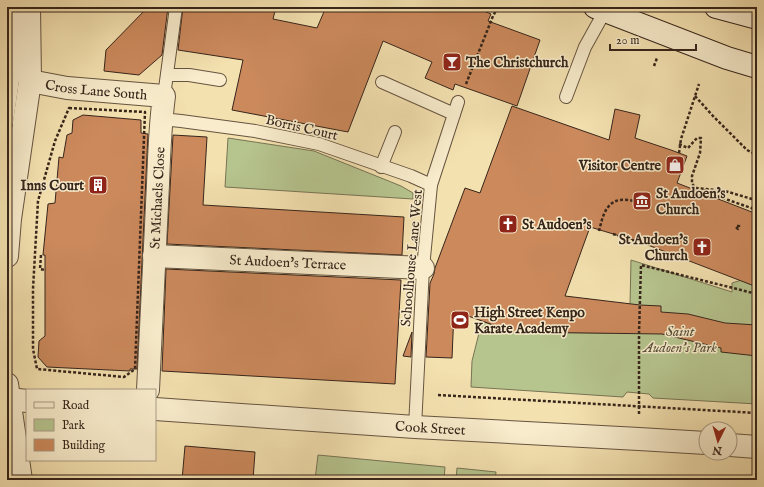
<svg xmlns="http://www.w3.org/2000/svg" width="764" height="487" font-family="'IM FELL English',serif">
<style>
.green{fill:#b6c48e;stroke:#767454}
.building{fill:#cb895c;stroke:#36251b}
.lines{fill:none;stroke-linecap:round;stroke-linejoin:round}
.service-casing{stroke:#665440;stroke-width:14}
.minor-casing{stroke:#665440;stroke-width:24}
.tertiary-casing{stroke:#665440;stroke-width:24}
.secondary-casing{stroke:#36251b;stroke-width:24}
.path{stroke:#36251b;stroke-width:2.5;stroke-dasharray:3 2;stroke-linecap:butt}
.service{stroke:#f8eccc;stroke-width:12}
.minor{stroke:#f8eccc;stroke-width:22}
.tertiary{stroke:#f8eccc;stroke-width:22}
.secondary{stroke:#f8eccc;stroke-width:22}
.labels{text-anchor:middle;stroke-width:3;stroke-linejoin:round;paint-order:stroke}
.poi-label{font-size:14px;font-weight:bold;fill:#36251b;stroke:#f8eccc;text-anchor:start}
.street-label{font-size:14px;fill:#36251b;stroke:#f8eccc}
.park-label{font-size:14px;font-style:italic;fill:#564d38;stroke:#f8eccc}
</style>
<rect width="100%" height="100%" fill="#f4e1b0"/>
<filter id="stains"><feTurbulence type="fractalNoise" baseFrequency=".005" numOctaves="4"/><feColorMatrix values="0 0 0 0 .2 0 0 0 0 .09 0 0 0 0 .02 0 0 0 .5 -.17"/></filter>
<radialGradient id="worn" r=".72"><stop offset=".6" stop-color="#630" stop-opacity="0"/><stop offset="1" stop-color="#630" stop-opacity=".3"/></radialGradient>
<g class="green">
<path d="M228,138L314,151L401,186L413,193V199L225,187Z"/>
<path d="M631,260L732,292V283L748,278L757,270V404L653,398L649,394L627,392L623,397L471,387L472,361L482,321L512,332L611,333L630,304Z"/>
<path d="M318,455L445,467L444,480H315Z"/>
<path d="M457,468L496,472L495,480H456Z"/>
</g>
<g class="building">
<path d="M148,7H168L162,55L139,75L104,71L106,50Z"/>
<path d="M183,7H276L273,19L317,28L326,7H475L491,14L488,21L540,40L517,106L455,84L453,90L425,78L432,62L383,41L348,132L232,110L243,60L178,50Z"/>
<path d="M512,106L609,140L615,109L640,115L635,138L671,150L687,156L677,183L757,214V287L640,242L590,227L565,296L640,305L661,306V312L688,314L725,323L757,325V356L721,352V348L662,334L513,332L454,311L452,358L426,357L430,283L434,274L435,268L465,188L480,193Z"/>
<path d="M83,115L141,120V133L148,134L137,369H130V371L47,367L38,357L39,341L45,336V255H43L48,204L55,203L59,157L63,158L67,135L72,133L73,120Z"/>
<path d="M173,135L207,137L203,205L404,217L402,255L167,244Z"/>
<path d="M166,269L401,280L395,384L162,371Z"/>
<path d="M412,332L411,357L403,356Z"/>
<path d="M185,446L255,452L253,480H182Z"/>
</g>
<g class="lines">
<defs>
<g id="service">
<path d="M167,75H189L220,80"/>
<path d="M382,82L454,114"/>
<path d="M164,96L176,7"/>
<path d="M566,97L585,47L605,11"/>
<path d="M161,119L181,121L255,131L319,144L411,176L431,185"/>
<path d="M7,122L13,80L14,7"/>
<path d="M381,167L395,132"/>
<path d="M415,427L423,268L431,185L458,102"/>
</g>
<g id="minor">
<path id="s1" d="M30,81L67,88L164,96C160,126 159,155 158,184C154,253 152,321 148,390"/>
<path id="s2" d="M154,256L423,268"/>
</g>
<g id="tertiary">
<path d="M7,256L10,219L30,81L29,7"/>
<path d="M7,384L21,480"/>
<path d="M9,399L27,401"/>
<path id="s3" d="M155,409L415,427L639,439L706,443"/>
<path d="M730,445L757,447"/>
</g>
<g id="secondary">
<path d="M595,7L727,58L757,67"/>
<path d="M716,7L757,18"/>
</g>
</defs>
<use href="#service" class="service-casing"/>
<use href="#minor" class="minor-casing"/>
<use href="#tertiary" class="tertiary-casing"/>
<use href="#secondary" class="secondary-casing"/>
<g class="path">
<path d="M654,66L657,58"/>
<path d="M466,84L493,16L498,7"/>
<path d="M695,96L713,116L747,150L757,155"/>
<path d="M69,108L145,112L135,369L124,377L37,369L33,349V289L38,201L55,141Z"/>
<path d="M679,144L688,148L697,138H701L700,153L692,176V184L696,188L725,191L752,199H757"/>
<path d="M679,153L681,139L699,84"/>
<path d="M704,190L711,194L757,210"/>
<path d="M737,226H739V227L738,229L736,227Z"/>
<path d="M599,231C602,220 604,206 616,201C621,199 629,200 635,201"/>
<path d="M613,234L636,241"/>
<path d="M41,255L40,269L46,270"/>
<path d="M438,395L757,413"/>
<path d="M639,414V334L641,265L757,294"/>
</g>
<use href="#service" class="service"/>
<use href="#minor" class="minor"/>
<use href="#tertiary" class="tertiary"/>
<use href="#secondary" class="secondary"/>
</g>
<defs>
<symbol id="bar-square" viewBox="-11 -11 22 22"><rect x="-9" y="-9" width="18" height="18" rx="4" fill="#8f2418" stroke="#f8eccc"/><path d="M-6-5H6L.8 .8V4.5H3.5V6h-7V4.5H-.8V.8Z" fill="#fff"/></symbol>
<symbol id="shop-square" viewBox="-11 -11 22 22"><rect x="-9" y="-9" width="18" height="18" rx="4" fill="#8f2418" stroke="#f8eccc"/><path d="M-5-2.5h2.3a2.7 3.5 0 0 1 5.4 0H5L5.5 6h-11ZM-1.5-2.5h3a1.5 2.3 0 0 0-3 0Z" fill="#fff"/></symbol>
<symbol id="building-square" viewBox="-11 -11 22 22"><rect x="-9" y="-9" width="18" height="18" rx="4" fill="#8f2418" stroke="#f8eccc"/><path d="M-4-6H4V6H1V3H-1V6H-4ZM-2.5-4.3h1.7v1.8h-1.7ZM.8-4.3h1.7v1.8H.8ZM-2.5-1h1.7V.8h-1.7ZM.8-1h1.7V.8H.8Z" fill="#fff"/></symbol>
<symbol id="museum-square" viewBox="-11 -11 22 22"><rect x="-9" y="-9" width="18" height="18" rx="4" fill="#8f2418" stroke="#f8eccc"/><path d="M0-6L6-3V-2H-6V-3ZM-5-1h2V3h-2ZM-1-1h2V3h-2ZM3-1h2V3H3ZM-6 4H6V6H-6Z" fill="#fff"/></symbol>
<symbol id="church-square" viewBox="-11 -11 22 22"><rect x="-9" y="-9" width="18" height="18" rx="4" fill="#8f2418" stroke="#f8eccc"/><path d="M-1.2-6h2.4v3.5h3.3v2.4h-3.3V6h-2.4V-.1h-3.3v-2.4h3.3Z" fill="#fff"/></symbol>
<symbol id="stadium-square" viewBox="-11 -11 22 22"><rect x="-9" y="-9" width="18" height="18" rx="4" fill="#8f2418" stroke="#f8eccc"/><path d="M0-5a6.5 5 0 1 0 0 10a6.5 5 0 1 0 0-10ZM-3.5-1.8h7v3.6h-7Z" fill="#fff"/></symbol>
</defs>
<g fill-rule="evenodd">
<use href="#bar-square" x="441" y="51" width="22" height="22"/>
<use href="#shop-square" x="664" y="154" width="22" height="22"/>
<use href="#building-square" x="87" y="174" width="22" height="22"/>
<use href="#museum-square" x="631" y="190" width="22" height="22"/>
<use href="#church-square" x="497" y="213" width="22" height="22"/>
<use href="#church-square" x="691" y="236" width="22" height="22"/>
<use href="#stadium-square" x="449" y="309" width="22" height="22"/>
</g>
<g class="labels">
<g class="poi-label">
<text x="466" y="67">The Christchurch</text>
<text x="661" y="170" text-anchor="end">Visitor Centre</text>
<text x="84" y="190" text-anchor="end">Inns Court</text>
<text x="656" y="198">St Audoen’s<tspan x="656" dy="16">Church</tspan></text>
<text x="522" y="229">St Audoen's</text>
<text x="688" y="244" text-anchor="end">St Audoen's<tspan x="688" dy="16">Church</tspan></text>
<text x="474" y="317">High Street Kenpo<tspan x="474" dy="16">Karate Academy</tspan></text>
</g>
<g class="street-label">
<text dy="5" stroke="none"><textPath href="#s1" startOffset="67">Cross Lane South</textPath></text>
<text transform="translate(302 127) rotate(13)" y="5">Borris Court</text>
<text transform="translate(157 198) rotate(-87)" y="5">St Michaels Close</text>
<text transform="translate(411 258) rotate(-85)" y="5">Schoolhouse Lane West</text>
<text dy="5" stroke="none"><textPath href="#s2" startOffset="134">St Audoen's Terrace</textPath></text>
<text dy="5" stroke="none"><textPath href="#s3" startOffset="276">Cook Street</textPath></text>
</g>
<g class="park-label">
<text x="680" y="336">Saint<tspan x="680" dy="16">Audoen's Park</tspan></text>
</g>
</g>
<rect width="764" height="487" fill="none" stroke="#f4e1b0" stroke-width="24"/>
<rect x="8" y="8" width="748" height="471" fill="none" stroke="#36251b" stroke-width="2"/>
<rect x="12" y="12" width="740" height="463" fill="none" stroke="#36251b"/>
<rect x="26" y="389" width="130" height="72" fill="#f8eccc" stroke="#aa9c85"/>
<rect x="34" y="402" width="20" height="6" fill="#f8eccc" stroke="#aa9c85"/>
<text x="62" y="409" font-size="12" fill="#36251b">Road</text>
<rect x="34" y="419" width="20" height="12" fill="#b6c48e" stroke="#aa9c85"/>
<text x="62" y="429" font-size="12" fill="#36251b">Park</text>
<rect x="34" y="439" width="20" height="12" fill="#cb895c" stroke="#aa9c85"/>
<text x="62" y="449" font-size="12" fill="#36251b">Building</text>
<g transform="translate(718 441) rotate(185)"><circle r="19" fill="#f8eccc" stroke="#aa9c85"/>
<path d="M0-3L7 15L0 10L-7 15Z" fill="#8f2418"/>
<text y="-6" font-size="11" font-weight="bold" text-anchor="middle" fill="#36251b">N</text>
</g>
<path d="M610 44v6h86v-6" fill="none" stroke="#36251b" stroke-width="2"/>
<text x="616" y="44" font-size="12" fill="#36251b" stroke="#f8eccc" stroke-width="3" paint-order="stroke">20 m</text>
<rect width="100%" height="100%" filter="url(#stains)"/>
<rect width="100%" height="100%" fill="url(#worn)"/>
</svg>
